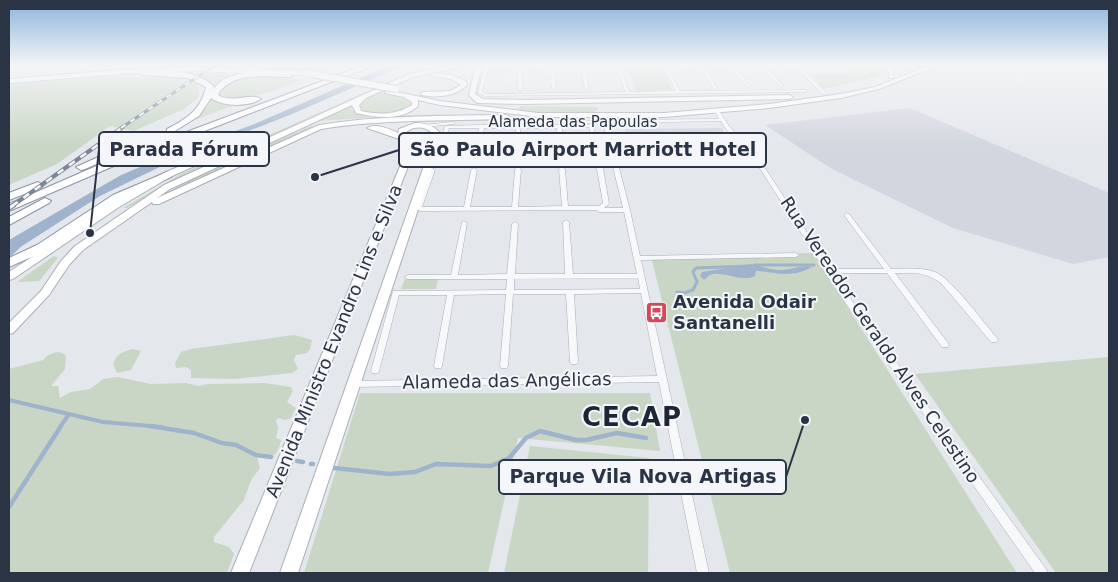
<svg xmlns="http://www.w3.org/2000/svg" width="1118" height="582" font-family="'DejaVu Sans',sans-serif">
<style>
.built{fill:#d2d6de}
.green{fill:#c9d6c5}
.water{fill:#9fb4cc}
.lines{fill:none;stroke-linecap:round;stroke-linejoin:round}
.stream-far2{stroke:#9fb4cc;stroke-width:3}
.stream-far1{stroke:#9fb4cc;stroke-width:4}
.stream{stroke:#9fb4cc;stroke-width:4.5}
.street-casing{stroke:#a9aeb7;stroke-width:1}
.secondary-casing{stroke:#a9aeb7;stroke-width:2}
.highway-casing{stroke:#8b94a3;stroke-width:2}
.street{fill:#f7f8fa;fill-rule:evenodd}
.secondary{fill:#fff;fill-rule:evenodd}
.highway{fill:#fff;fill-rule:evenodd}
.rail-far2-casing{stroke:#7d8696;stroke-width:3}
.rail-far1-casing{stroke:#7d8696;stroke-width:4}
.rail-casing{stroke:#7d8696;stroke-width:5}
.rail-far2{stroke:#f4f6f9;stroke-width:2;stroke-dasharray:5.5;stroke-linecap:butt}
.rail-far1{stroke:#f4f6f9;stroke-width:2.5;stroke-dasharray:7;stroke-linecap:butt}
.rail{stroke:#f4f6f9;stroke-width:3;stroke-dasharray:9;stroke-linecap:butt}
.secondary-bridge-casing{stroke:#a9aeb7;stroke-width:8;stroke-linecap:butt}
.secondary-bridge{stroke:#fff;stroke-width:6}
.labels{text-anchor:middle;stroke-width:4;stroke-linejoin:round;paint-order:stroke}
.far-street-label{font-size:15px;fill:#2b3445;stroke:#f4f6f9}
.poi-label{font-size:18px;font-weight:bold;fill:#2b3445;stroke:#f4f6f9;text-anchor:start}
.street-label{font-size:18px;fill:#2b3445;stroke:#f4f6f9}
.near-district-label{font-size:26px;font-weight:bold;letter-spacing:1px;fill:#1d2536;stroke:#f4f6f9}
.leader{fill:none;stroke:#2b3445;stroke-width:2}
.callout-dot{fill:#2b3445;stroke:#f4f6f9;stroke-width:2}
.callout{fill:#f4f6f9;stroke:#2b3445;stroke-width:2}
.callout-label{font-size:19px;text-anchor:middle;font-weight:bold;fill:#2b3445}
</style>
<rect width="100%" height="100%" fill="#e4e7ec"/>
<g class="built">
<path d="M910,108L1109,193V257L1073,264L953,228L832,169L765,125Z"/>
<path d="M722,128L733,152L633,153L625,129Z"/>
</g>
<g class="green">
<path d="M244,65H330L319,71L250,67Z"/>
<path d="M626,65H660L672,90L636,91Z"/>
<path d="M859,65H872L882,72L878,77L824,89L809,74H850L853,76L846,69H860L870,76Z"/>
<path d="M176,74H246C233,78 219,79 212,91L214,100C222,105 232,104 241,103L194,120L208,106L210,85Z"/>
<path d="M99,77H177L196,84L199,89L198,98L184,109L134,131L110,126L57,164L9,185V84Z"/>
<path d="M254,77H276L301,80C285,87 235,107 222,94L225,85L235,80Z"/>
<path d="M371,90H374L188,173L127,208H123L183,173Z"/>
<path d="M379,91L411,101L412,106C395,112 376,119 359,109L358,104Z"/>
<path d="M353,104L351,109L357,113L370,116L406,115L318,121Z"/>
<path d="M521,106L598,107V110C580,119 542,113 521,111L518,109Z"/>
<path d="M401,120L334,125L307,130L154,201L122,223L161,196L196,177L308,127L337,122Z"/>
<path d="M813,253L1017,573H730L651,257Z"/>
<path d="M54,256L58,258L39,281L17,282Z"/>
<path d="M405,279H438L436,289H401Z"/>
<path d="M294,335L312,340L310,349L307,353L296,355L294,360L298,369L292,373L235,379L191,378V370L186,367L176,368L175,363L181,352L191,349Z"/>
<path d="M133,349L141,351L131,370L117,373L113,364C116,354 124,351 133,349Z"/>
<path d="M57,352L62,353L66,356L65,369L51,386H58L60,398L71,392L90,389L103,379L118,377L151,384L186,383L199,386L208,384L265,383L291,387L293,391L287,402L296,408L291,418L285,420L279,418L276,420L278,428L276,438L281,440C279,448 278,454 270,457L262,453L253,456H257L260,468L251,480L244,500L214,537V542L229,547L234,554L227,573H9V369L43,360L48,355Z"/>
<path d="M1109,357V573H1056L915,374Z"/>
<path d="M360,393H650L660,451L518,438L488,573H304Z"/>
<path d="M530,446L649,458L648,573H504Z"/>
</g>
<g class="water">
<path d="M390,65H405L292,114L172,161L100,196L22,246L9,258V240L121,175L169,155L252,125Z"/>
<path d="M752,264C761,266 770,270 780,270C790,270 803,264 812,267C791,279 776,272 756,271L755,276C741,283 722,270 710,275C708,276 706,278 704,280L700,276L702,272Z"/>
</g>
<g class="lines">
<g class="stream-far2">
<path d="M755,265H814"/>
<path d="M677,292L684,293L693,290L697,282L693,272L696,268L748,266"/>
</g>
<g class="stream-far1">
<path d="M9,400L103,422L162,427"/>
<path d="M60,427L69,414"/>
</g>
<g class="stream">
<path d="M150,426L194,433L222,443L236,445L256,455L271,457"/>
<path d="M297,461L303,462"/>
<path d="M311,464H313"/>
<path d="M334,468L390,474L415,472L436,464L491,466L509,458L526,438L540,431L576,440H586L617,433L646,438"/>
<path d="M9,507L61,426"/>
</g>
<defs>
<g id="street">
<path d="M485,65H489L488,68H518V65H522V68L550,67V65H554V67H580L581,65H583L584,67H617L618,65H620L629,92L676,91L662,65H666L680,91L806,90L808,91L806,92L485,96L478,93ZM581,69L585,89L587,90L589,89L585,69H618L625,92L486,94L482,92L488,70H518V90L520,91L522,90V70H550L552,89L554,90L556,89L554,70Z"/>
<path d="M678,65H710L685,67L687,68L788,67L786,65H790L793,68L791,69H768L783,86V88H782L763,69L737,70L750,87L748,88L733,70H706L717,88L715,89H714L702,70H686L678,67Z"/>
<path d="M794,65H798L826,92V94H822Z"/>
<path d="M714,109H718L729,126L761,162L831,269H884L844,215L847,213L849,214L891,269C906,269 921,267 935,272C951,278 984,323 997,338L998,340L997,342H991L941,283C923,271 915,273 895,273L948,343L949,345L948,347H942L887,273H834L853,302L1046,569L1048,573H1035L847,305L824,271L825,270L757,164L725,128L721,121L609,123L608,126L630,210L640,256L796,253L799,255L796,257L641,260L709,573H697L659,382L353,387L350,386L349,384L350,382L353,381L657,376L641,293L574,294L578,362L577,364H571L570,362L566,294H513L508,366L507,368H501L500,366L506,294L454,295L442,366L441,368H435L434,366L447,295H399L379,371L378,373H372L371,371L393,291L506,290L507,279H408L404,277L408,275H451L462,222L464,221L467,223L458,275L507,274L512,224L515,222L518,224L515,274H565L563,222L566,220L569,222L573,274H637L624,212H599L596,210L420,211L416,208L429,170L432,168L435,170L422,207H464L471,170L474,168L477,170L470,207H512L515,169L518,167L521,169L518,207L562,206L559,169L562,167L565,169L568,206H599L603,203L597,169L590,163L442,166L439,164L442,162L589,160L590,158L595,155L589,127L562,128L564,155L561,157L558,155L557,128H520L521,156L518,158L515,156L516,128H484L480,156L477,158L474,156L479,128H449L442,155L437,156L436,155L445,126L482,125H591L593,126L601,156L595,160L612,159L604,126V123H584V121L605,120L613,115L615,116L611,120L719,119L714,110ZM597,163H612L623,208H604L609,204L603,168ZM638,278L640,289L514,290V279Z"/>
<path d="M452,122H454V124L425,127L423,126L425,125Z"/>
</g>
<g id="secondary">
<path d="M455,65H469L413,77L366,98L359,105L361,111C378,115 396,115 412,105V102L404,97L385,93V91L387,90L440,101L538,113H664L769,104L841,94L875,87L930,65H939L879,89L841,98L769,108L664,117H538L440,105L418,100V106C402,121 376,118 356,113L352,105L170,189L157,198L319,125C380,115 444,116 506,115L510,117L506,119C445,121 381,119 321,129L159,204H153L152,202L83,250L69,265L49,295L13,333L9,334V323L41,291L61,261L75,246L164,185L409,74Z"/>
<path d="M476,65H482L475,94L483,99L526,100L790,95L793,97L790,99L526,104L477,103L469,95Z"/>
<path d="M882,65H888L894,71L893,78H889V72Z"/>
<path d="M194,67L306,71L309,73L306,75L194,71L120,74L9,83V79L120,70Z"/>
<path d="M433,73L452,75L466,81L467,85C456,97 436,98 421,95V93L423,92L450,91L461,85L451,79L431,76L430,75Z"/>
<path d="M415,123C425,123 433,125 440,133V143L298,573H280L432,143V133C424,126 415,126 406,132L414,147L409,164L249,573H231L401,164L406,147L402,140L367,128C377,123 389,129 398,133L399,129Z"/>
<path d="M243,139L250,141L170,177L119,207L13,279L9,280V272L113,203L164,173Z"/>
</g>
<g id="highway">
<path d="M229,65H244L261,70L257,72Z"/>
<path d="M365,65H375L109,168L9,211V204L101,164Z"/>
<path d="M142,71C163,68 199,70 214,87L213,90C227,67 266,73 289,73L293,75L289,77C266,77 231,71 218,95C233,104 251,92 261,99C249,107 223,107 211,98L199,116L170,134L167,133V129C186,119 201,110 206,87L188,78L145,75H142Z"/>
<path d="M121,147L126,150L124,152L85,169L81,170L76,167Z"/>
<path d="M167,172L172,175L171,177L121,199L45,251L9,267V258L37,245L113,195Z"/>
<path d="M38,182L43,185L42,187L9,200V193Z"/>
<path d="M45,198L51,201L49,203L9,225V217Z"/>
</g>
</defs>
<use href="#street" class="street-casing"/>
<use href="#secondary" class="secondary-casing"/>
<use href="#highway" class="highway-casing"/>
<use href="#street" class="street"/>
<use href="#secondary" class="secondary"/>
<use href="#highway" class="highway"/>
<defs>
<path id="rail-far2" d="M121,128L215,65"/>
<path id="rail-far1" d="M12,206L123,127"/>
<path id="rail" d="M9,208L14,205"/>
</defs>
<use href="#rail-far2" class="rail-far2-casing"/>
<use href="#rail-far1" class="rail-far1-casing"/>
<use href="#rail" class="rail-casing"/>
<use href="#rail-far2" class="rail-far2"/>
<use href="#rail-far1" class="rail-far1"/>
<use href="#rail" class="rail"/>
<defs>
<path id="secondary-bridge" d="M306,73L396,89"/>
</defs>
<use href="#secondary-bridge" class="secondary-bridge-casing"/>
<use href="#secondary-bridge" class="secondary-bridge"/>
</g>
<linearGradient id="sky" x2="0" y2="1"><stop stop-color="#8bb4dd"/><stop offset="0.44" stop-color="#f3f4f6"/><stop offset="1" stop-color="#f3f4f6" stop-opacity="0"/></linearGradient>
<rect width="1118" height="147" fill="url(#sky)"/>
<defs>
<symbol id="bus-square" viewBox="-11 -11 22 22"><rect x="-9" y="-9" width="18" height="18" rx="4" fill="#d1495b" stroke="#f4f6f9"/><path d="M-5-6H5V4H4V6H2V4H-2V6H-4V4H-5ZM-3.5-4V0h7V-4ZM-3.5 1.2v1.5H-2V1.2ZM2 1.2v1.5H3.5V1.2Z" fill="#fff"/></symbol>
</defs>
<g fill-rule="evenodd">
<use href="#bus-square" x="644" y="300" width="25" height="25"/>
</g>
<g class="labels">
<g class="far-street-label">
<text x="573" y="127">Alameda das Papoulas</text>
</g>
<g class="poi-label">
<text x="673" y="308">Avenida Odair<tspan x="673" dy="21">Santanelli</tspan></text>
</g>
<g class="street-label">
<text transform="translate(880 340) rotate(56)" y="6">Rua Vereador Geraldo Alves Celestino</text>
<text transform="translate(334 341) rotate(-68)" y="6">Avenida Ministro Evandro Lins e Silva</text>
<text transform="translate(507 381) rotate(-1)" y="6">Alameda das Angélicas</text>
</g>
<g class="near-district-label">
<text x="632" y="426">CECAP</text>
</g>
</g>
<path class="leader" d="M90 233L99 149M315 177L399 150M805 420L786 477"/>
<g class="callout-dot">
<circle cx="90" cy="233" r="5"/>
<circle cx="315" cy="177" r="5"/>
<circle cx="805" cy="420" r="5"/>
</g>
<g class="callout">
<rect x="99" y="132" width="170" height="34" rx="5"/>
<rect x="399" y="133" width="367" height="34" rx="5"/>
<rect x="499" y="460" width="287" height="34" rx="5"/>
</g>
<g class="callout-label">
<text x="184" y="156">Parada Fórum</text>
<text x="583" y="156">São Paulo Airport Marriott Hotel</text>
<text x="643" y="483">Parque Vila Nova Artigas</text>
</g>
<rect width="1118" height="582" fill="none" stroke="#2b3445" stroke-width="20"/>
</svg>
